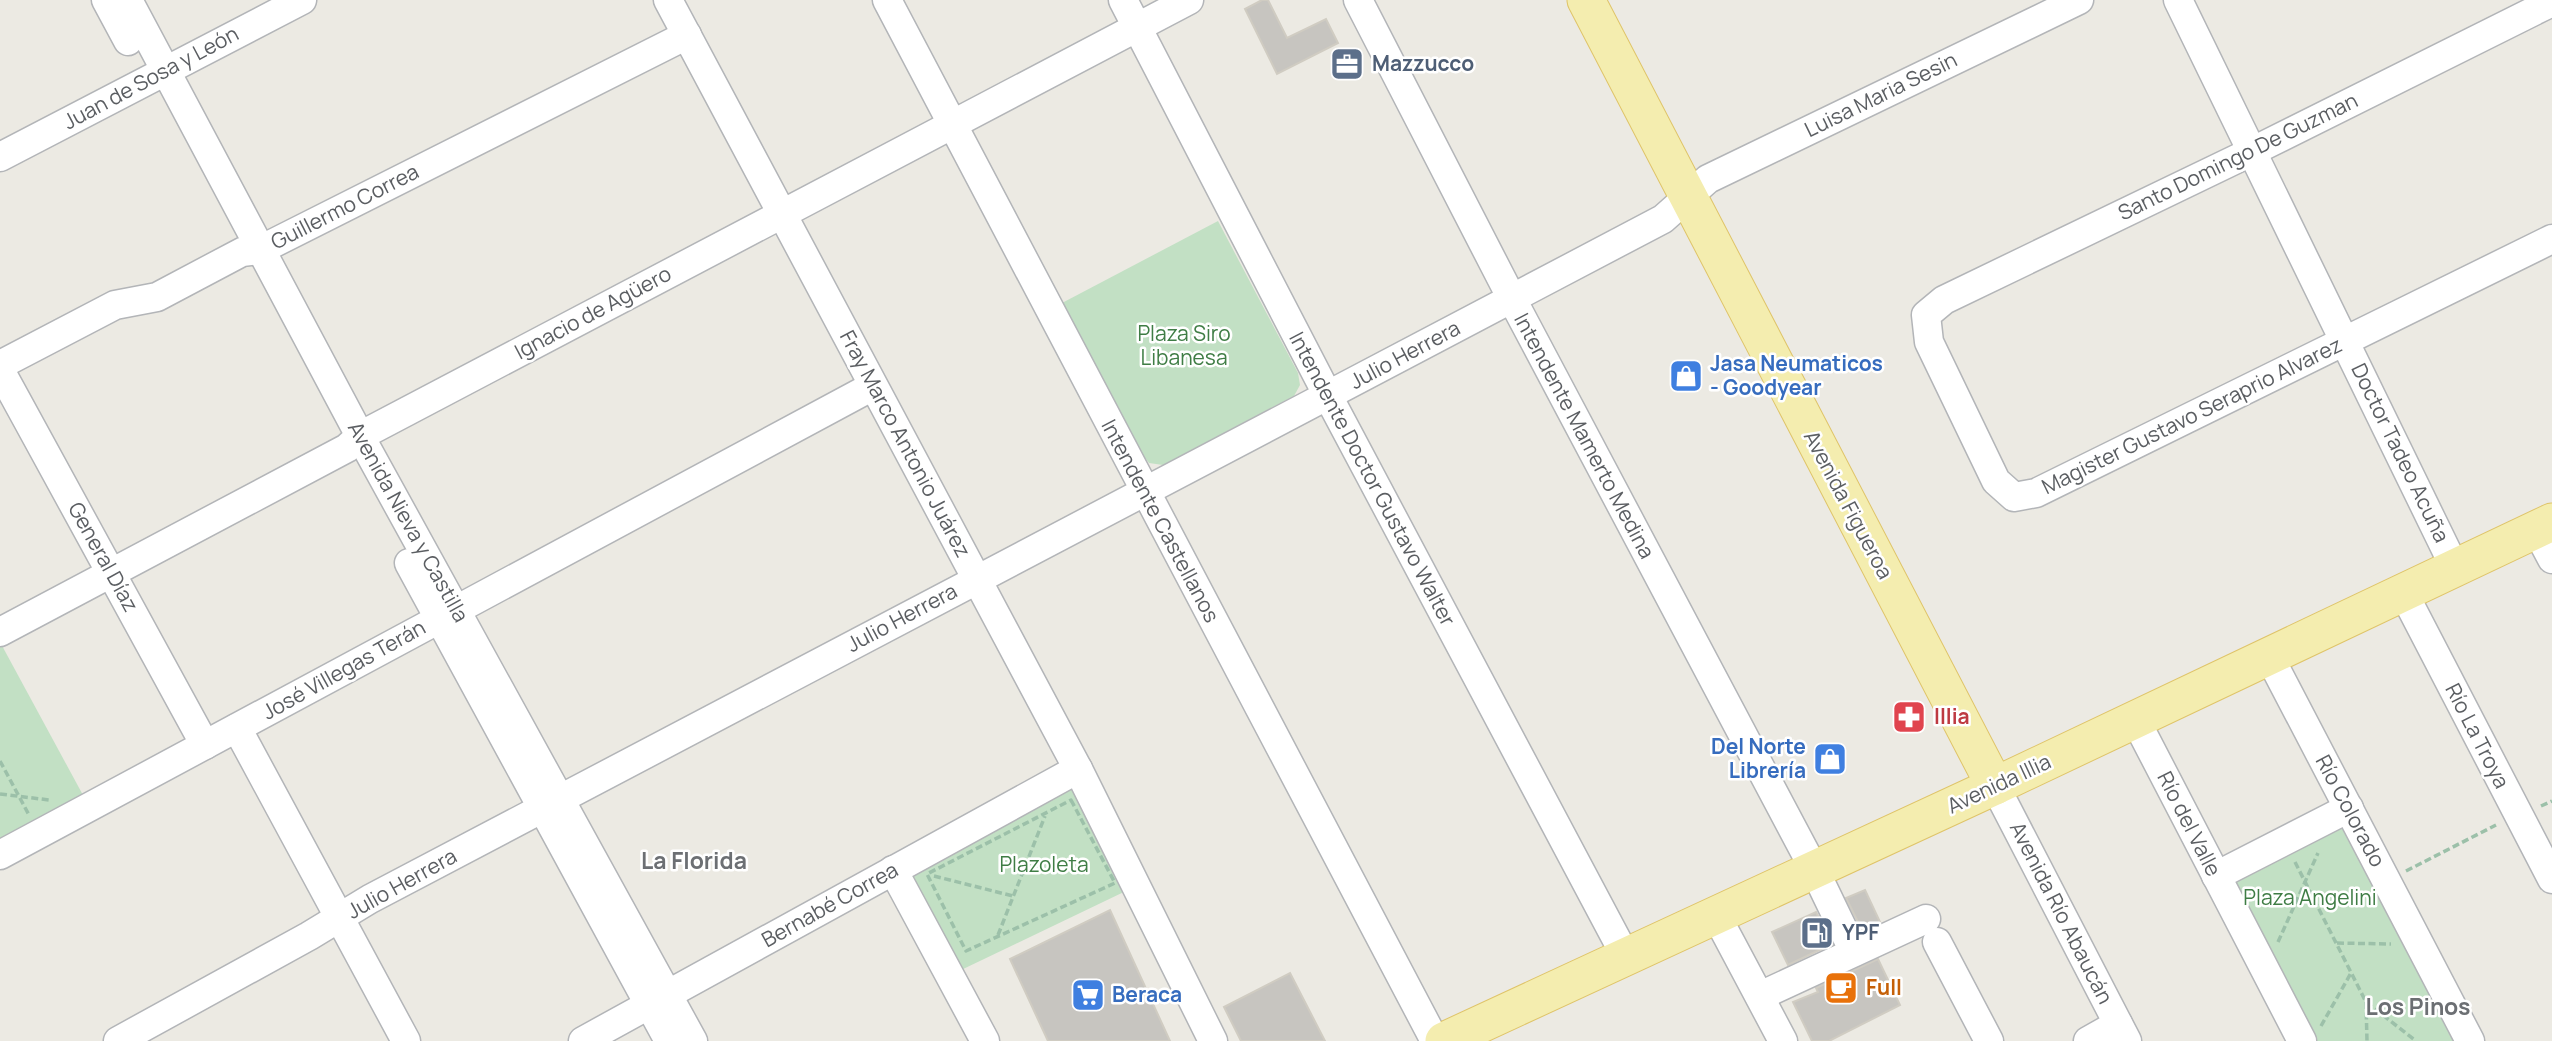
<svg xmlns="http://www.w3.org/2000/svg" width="2552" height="1041" font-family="Manrope,sans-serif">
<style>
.green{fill:#c2e0c4}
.building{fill:#c7c5c0;stroke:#d0ccc2;stroke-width:2}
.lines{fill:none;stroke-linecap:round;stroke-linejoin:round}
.minor-casing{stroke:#b3b5b8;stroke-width:31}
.major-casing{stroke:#dfc469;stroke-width:39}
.path{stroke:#9cc0a9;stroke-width:3.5;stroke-dasharray:7 3.5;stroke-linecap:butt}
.minor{stroke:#fff;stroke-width:28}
.major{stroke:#f4edaf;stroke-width:37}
.labels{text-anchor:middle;stroke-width:5;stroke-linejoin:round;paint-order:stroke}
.service-label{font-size:21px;font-weight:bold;fill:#4e5e75;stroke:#fff;text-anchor:start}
.street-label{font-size:21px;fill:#5b5e62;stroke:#fff}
.park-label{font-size:21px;fill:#3f7d45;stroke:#fff}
.shop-label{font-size:21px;font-weight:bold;fill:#366cbe;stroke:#fff;text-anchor:start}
.health-label{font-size:21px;font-weight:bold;fill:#be3a42;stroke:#fff;text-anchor:start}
.food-label{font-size:21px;font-weight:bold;fill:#c56008;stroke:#fff;text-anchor:start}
.neighbourhood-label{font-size:23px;font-weight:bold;fill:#6c6f73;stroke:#fff}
</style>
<rect width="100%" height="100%" fill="#eceae3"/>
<g class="green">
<path d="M1218,221L1298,373L1300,385L1294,396L1163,465L1149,463L1139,450L1062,303Z"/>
<path d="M0,642L84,797L0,843Z"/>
<path d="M1071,788L1077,791L1128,890L959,971L912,882V874Z"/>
<path d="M2334,803L2457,1041H2311L2218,863Z"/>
</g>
<g class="building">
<path d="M1262,0H1268L1287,38L1326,19L1338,43L1277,74L1245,9Z"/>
<path d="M1865,890L1880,922L1862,930L1846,898Z"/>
<path d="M1110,910L1170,1041H1048L1010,959Z"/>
<path d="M1816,912L1832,944L1788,965L1772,932Z"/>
<path d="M1878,959L1900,1005L1829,1041H1812L1793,1002L1818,992L1816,988Z"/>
<path d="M1290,973L1325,1041H1241L1224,1007Z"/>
</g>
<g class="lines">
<defs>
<g id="minor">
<path d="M106,0L128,41"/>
<path d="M128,0L360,436L693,1041"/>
<path d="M668,0L1078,769L1213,1041"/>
<path d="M887,0L1435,1041"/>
<path d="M1123,0L1328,396L1626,957"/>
<path d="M1358,0L1512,299L1814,869L1854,952"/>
<path d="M2178,0L2455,568"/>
<path d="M2552,2L2251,152L1944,300L1926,315L1929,342L1996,481L2014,497L2036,493L2552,239"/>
<path d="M0,157L302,0"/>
<path d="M0,365L115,305L157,297L242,252L260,250L687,35"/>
<path d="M0,370L205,745"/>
<path d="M2536,529L2552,559"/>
<path d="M409,563L669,1041"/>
<path d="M2403,592L2552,879"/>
<path d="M0,632L347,448L360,436L1189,0"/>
<path d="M2269,656L2470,1041"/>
<path d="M2135,719L2302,1041"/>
<path d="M237,728L406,1041"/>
<path d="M1995,786L2127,1041"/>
<path d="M0,855L873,386"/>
<path d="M893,870L985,1041"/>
<path d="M2216,876L2349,808"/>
<path d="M1716,915L1783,1041"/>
<path d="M1937,942L1989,1041"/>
<path d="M1760,996L1926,919"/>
<path d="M118,1041L309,936L370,899L1663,219L1708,179L2079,0"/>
<path d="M583,1041L1078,769"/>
<path d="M2088,1041L2118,1024"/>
</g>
<g id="major">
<path d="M1586,0L1995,786"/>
<path d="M1444,1041L1995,786L2552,522"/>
</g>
</defs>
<use href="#minor" class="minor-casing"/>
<use href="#major" class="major-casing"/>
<g class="path">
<path d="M0,761L29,815"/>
<path d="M0,794L49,800"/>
<path d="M1071,800L1115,883L966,951L927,874Z"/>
<path d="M2541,806L2552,801"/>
<path d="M2295,862L2366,1002L2416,1041"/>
<path d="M2406,871L2496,825"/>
<path d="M934,876L1013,896"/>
<path d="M998,935L1045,816"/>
<path d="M2278,942L2318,853"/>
<path d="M2337,943L2391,944"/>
<path d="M2366,1002L2367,1041"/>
<path d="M2321,1026L2351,973"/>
</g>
<use href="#minor" class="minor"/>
<use href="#major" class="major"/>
</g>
<defs>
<symbol id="office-square" viewBox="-11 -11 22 22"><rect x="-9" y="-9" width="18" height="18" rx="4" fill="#5c6f8a" stroke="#fff"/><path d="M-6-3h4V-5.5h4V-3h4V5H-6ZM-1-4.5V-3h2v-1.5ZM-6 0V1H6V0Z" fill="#fff"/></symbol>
<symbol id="shop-square" viewBox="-11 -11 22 22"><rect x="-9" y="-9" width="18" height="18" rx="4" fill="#3f7fe0" stroke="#fff"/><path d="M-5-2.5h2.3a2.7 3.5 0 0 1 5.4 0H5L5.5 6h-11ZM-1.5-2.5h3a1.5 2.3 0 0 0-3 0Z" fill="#fff"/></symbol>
<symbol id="pharmacy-square" viewBox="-11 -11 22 22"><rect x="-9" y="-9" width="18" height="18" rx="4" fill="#e0444e" stroke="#fff"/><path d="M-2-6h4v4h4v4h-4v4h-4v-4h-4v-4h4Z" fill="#fff"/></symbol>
<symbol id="fuel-square" viewBox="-11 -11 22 22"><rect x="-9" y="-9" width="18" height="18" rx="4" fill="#5c6f8a" stroke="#fff"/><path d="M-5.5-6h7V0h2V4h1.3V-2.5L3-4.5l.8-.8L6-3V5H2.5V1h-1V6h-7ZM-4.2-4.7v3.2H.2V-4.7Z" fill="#fff"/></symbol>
<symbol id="cafe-square" viewBox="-11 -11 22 22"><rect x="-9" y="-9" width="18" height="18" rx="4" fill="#e8710a" stroke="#fff"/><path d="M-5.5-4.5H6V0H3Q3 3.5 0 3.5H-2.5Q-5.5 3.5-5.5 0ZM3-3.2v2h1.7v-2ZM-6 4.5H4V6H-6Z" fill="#fff"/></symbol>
<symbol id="supermarket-square" viewBox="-11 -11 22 22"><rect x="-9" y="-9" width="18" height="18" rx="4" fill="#3f7fe0" stroke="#fff"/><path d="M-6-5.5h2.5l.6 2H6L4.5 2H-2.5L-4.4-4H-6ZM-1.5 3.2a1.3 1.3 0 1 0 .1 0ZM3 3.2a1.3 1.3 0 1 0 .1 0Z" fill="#fff"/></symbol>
</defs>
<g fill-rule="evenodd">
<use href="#office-square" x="1328" y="45" width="38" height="38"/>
<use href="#shop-square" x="1667" y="357" width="38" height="38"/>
<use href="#pharmacy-square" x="1890" y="698" width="38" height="38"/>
<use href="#shop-square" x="1811" y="740" width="38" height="38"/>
<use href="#fuel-square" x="1798" y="914" width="38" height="38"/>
<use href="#cafe-square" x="1822" y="969" width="38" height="38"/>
<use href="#supermarket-square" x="1069" y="976" width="38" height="38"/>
</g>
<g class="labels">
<g class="service-label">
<text x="1372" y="71">Mazzucco</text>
<text x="1842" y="940">YPF</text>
</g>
<g class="street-label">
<text transform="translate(151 78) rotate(-28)" y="7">Juan de Sosa y León</text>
<text transform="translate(1881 95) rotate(-26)" y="7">Luisa Maria Sesin</text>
<text transform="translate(2238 157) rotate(-26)" y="7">Santo Domingo De Guzman</text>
<text transform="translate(345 207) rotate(-27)" y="7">Guillermo Correa</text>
<text transform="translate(593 313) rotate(-28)" y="7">Ignacio de Agüero</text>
<text transform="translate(1405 355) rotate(-28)" y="7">Julio Herrera</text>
<text transform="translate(2192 416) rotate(-26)" y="7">Magister Gustavo Seraprio Alvarez</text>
<text transform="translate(1584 436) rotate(62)" y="7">Intendente Mamerto Medina</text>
<text transform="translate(905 444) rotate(62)" y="7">Fray Marco Antonio Juárez</text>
<text transform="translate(2400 453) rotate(64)" y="7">Doctor Tadeo Acuña</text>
<text transform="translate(1372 479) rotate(62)" y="7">Intendente Doctor Gustavo Walter</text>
<text transform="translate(1848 505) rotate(62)" y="7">Avenida Figueroa</text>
<text transform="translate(1160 521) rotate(62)" y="7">Intendente Castellanos</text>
<text transform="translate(408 522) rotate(61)" y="7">Avenida Nieva y Castilla</text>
<text transform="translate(103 557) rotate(61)" y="7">General Díaz</text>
<text transform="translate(902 618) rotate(-28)" y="7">Julio Herrera</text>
<text transform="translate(344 670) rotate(-29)" y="7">José Villegas Terán</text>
<text transform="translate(2477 736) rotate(63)" y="7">Río La Troya</text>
<text transform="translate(1999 784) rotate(-25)" y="7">Avenida Illia</text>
<text transform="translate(2350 811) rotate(62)" y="7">Río Colorado</text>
<text transform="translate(2189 824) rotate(63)" y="7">Río del Valle</text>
<text transform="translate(402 884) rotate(-29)" y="7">Julio Herrera</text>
<text transform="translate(830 905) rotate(-29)" y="7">Bernabé Correa</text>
<text transform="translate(2061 913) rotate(63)" y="7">Avenida Río Abaucán</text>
</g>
<g class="park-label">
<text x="1184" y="341">Plaza Siro<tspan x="1184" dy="24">Libanesa</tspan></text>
<text x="1044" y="872">Plazoleta</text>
<text x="2310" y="905">Plaza Angelini</text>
</g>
<g class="shop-label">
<text x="1710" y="371">Jasa Neumaticos<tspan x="1710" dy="24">- Goodyear</tspan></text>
<text x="1806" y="754" text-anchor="end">Del Norte<tspan x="1806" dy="24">Librería</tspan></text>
<text x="1112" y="1002">Beraca</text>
</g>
<g class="health-label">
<text x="1934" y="724">Illia</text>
</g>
<g class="food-label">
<text x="1866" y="995">Full</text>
</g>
<g class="neighbourhood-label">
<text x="694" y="869">La Florida</text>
<text x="2418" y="1015">Los Pinos</text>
</g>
</g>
</svg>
